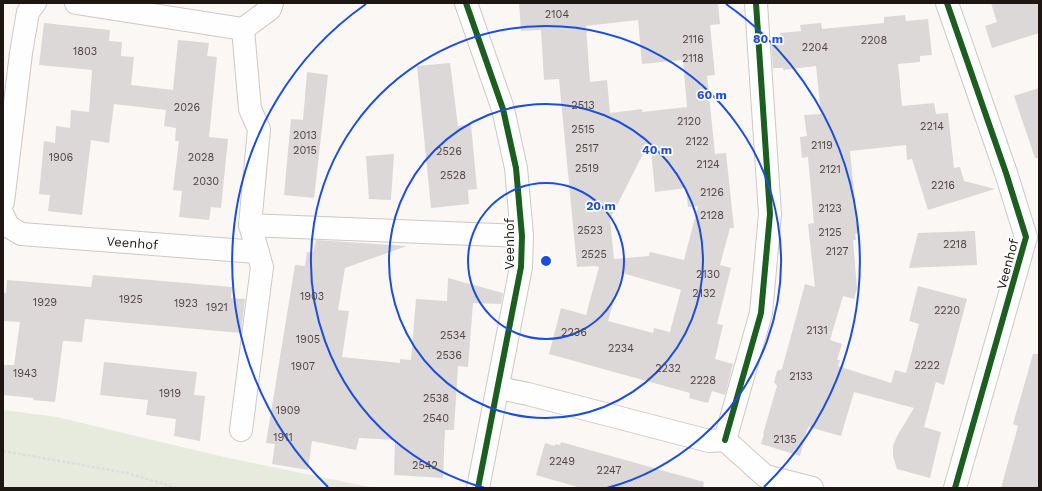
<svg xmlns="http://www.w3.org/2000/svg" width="1042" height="491" font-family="'Work Sans',sans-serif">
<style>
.green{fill:#e7ebdd}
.building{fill:#ddd8d8;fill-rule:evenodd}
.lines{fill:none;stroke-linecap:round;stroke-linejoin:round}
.minor-casing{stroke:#cdc8c5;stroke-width:24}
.path{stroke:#dedddc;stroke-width:2.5;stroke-dasharray:3 2;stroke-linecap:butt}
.minor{stroke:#fefefe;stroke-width:22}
.cycleway-casing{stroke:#fff;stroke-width:8}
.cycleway{stroke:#1b5e20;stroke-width:6}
.ring{fill:none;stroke:#1d4ed8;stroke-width:2}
.labels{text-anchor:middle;stroke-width:3.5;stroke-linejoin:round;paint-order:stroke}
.number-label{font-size:11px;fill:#4d4644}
.street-label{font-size:13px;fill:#1d1613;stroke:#fff}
.centre{fill:#1d4ed8;stroke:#fff;stroke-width:2}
.ring-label{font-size:12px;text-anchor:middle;font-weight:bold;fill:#1d4ed8;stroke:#fff;stroke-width:3.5;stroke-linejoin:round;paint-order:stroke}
</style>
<rect width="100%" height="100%" fill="#fbf7f5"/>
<path class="green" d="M3,410L57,417L224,457L374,488H3Z"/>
<g class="building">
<path d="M519,3H718L720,24L710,25L715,75L707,76L715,154L726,153L734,228H730L720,265L731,268L717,324L723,325L715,359L733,364L725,395L712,391L708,403L689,398L690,393L549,354L561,308L586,315L599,267L595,266L577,267L559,79L544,80L541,30L521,31ZM638,20L642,64L683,60L687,107L642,112V109L610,113L607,80L590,82L586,26ZM650,140L655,192L686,188L688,207L698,206L684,260L650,252L649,256L614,259L610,219ZM622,273L681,290L670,332L654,328L653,333L608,321Z"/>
<path d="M991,3H1039V33L992,48L985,26L997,22Z"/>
<path d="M905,15L906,21L928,19L932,55L920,56V62L898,64L902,106L934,103L936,114L948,113L954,168L960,167L964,181L995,189L928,210L912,159L907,160L906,145L850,151L858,233L855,234L856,240H853L857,288L854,299L843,296L830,340L842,344L837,360H840L838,366L891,383L895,370L906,373L919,324L909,321L918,286L967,299L944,385L936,382L924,427L941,432L930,478L897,469L893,456V446L897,436L914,408L854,392L841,436L808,427L800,456L761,444L764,434H763L777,386L774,382L777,371L782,369L805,284L815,287L808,224L814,223L808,157L802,158L800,137L807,136L804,115L821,114L816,66L783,70V68H773L771,44L780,43V33L801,31L800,25L821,23L822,29L884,23V17Z"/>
<path d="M44,23L110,30L109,41L122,42L121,56L134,57L131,85L173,90L178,40L209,43L207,56L217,57L209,137L228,139L221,208L211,207L209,220L179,217L182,191L173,190L179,141H175L176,128L164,126L166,110L114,104L109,143L91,140L82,215L48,211L50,195L39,194L44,141L55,143L56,126L70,128L71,110L89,112L92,70L39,65Z"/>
<path d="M450,63L458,126L471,124L477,189L468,190L469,204L431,208L417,66Z"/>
<path d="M307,72L328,75L314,198L284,195L291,119L303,120Z"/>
<path d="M1039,88V158H1035L1014,96Z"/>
<path d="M394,154L391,200L369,199L366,156Z"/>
<path d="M975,231L977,265L909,268L918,233Z"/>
<path d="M316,240L407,246L345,268L338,310L349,311L342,357L400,363V359L411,360L416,299L447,301L448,278L503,293L501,304L473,303L468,367L458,366L454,430H445L443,478L394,475L395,440L359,438L356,450L312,441L308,470L272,464L275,444L266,443L295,265L305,266L307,252L313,253Z"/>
<path d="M93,275L232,287L231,298L245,299L241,333L85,319L82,342L63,341L55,402L33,400L34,398L3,395V365H14L20,322L3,321V293H6L7,280L91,287Z"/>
<path d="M1033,354H1039V488H1001L1018,426L1013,424Z"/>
<path d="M104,362L197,372L194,395L205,396L200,441L174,436L176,419L146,415L148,400L100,395Z"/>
<path d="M561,442L704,482L703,488H581L536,475L545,443L555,446V444L560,445Z"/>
</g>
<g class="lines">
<defs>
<g id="minor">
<path d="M76,3L243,29L270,9L272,3"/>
<path d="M466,3L503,109L516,168L522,236L521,267L478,488"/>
<path d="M947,3L1006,173L1026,237L955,488"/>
<path d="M3,202L21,53L28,12L35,3"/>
<path id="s1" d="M3,215L8,226L21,234L258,252"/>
<path d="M250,225L522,236"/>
<path d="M499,388L528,394L709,441L725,440L765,476L812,488"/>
<path d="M241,430L262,267L250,225L259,129L250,109L243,29"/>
<path d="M725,440L761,313L770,214L756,3"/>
</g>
</defs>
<use href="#minor" class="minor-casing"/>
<path class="path" d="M3,451L127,473L178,488"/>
<use href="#minor" class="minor"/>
<defs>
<g id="cycleway">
<path d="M466,3L503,109L516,168L522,236L521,267L478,488"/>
<path d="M947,3L1006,173L1026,237L955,488"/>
<path d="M725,440L761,313L770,214L756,3"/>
</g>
</defs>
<use href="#cycleway" class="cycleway-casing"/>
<use href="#cycleway" class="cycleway"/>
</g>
<g class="ring">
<circle cx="546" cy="261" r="78"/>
<circle cx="546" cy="261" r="157"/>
<path d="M485 488A235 235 0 1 1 607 488"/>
<path d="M328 487A314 314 0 0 1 366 4M726 4A314 314 0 0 1 764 487"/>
</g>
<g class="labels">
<g class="number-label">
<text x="557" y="18">2104</text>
<text x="693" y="43">2116</text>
<text x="874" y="44">2208</text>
<text x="815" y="51">2204</text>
<text x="85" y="55">1803</text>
<text x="693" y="62">2118</text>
<text x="583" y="109">2513</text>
<text x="187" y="111">2026</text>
<text x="689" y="125">2120</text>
<text x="932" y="130">2214</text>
<text x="583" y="133">2515</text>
<text x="305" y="139">2013</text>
<text x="697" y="145">2122</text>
<text x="822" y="149">2119</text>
<text x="587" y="152">2517</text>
<text x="305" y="154">2015</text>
<text x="449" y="155">2526</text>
<text x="61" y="161">1906</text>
<text x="201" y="161">2028</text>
<text x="708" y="168">2124</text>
<text x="587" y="172">2519</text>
<text x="830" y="173">2121</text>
<text x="453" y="179">2528</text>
<text x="206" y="185">2030</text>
<text x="943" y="189">2216</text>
<text x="712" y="196">2126</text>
<text x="830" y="212">2123</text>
<text x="712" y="219">2128</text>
<text x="590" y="234">2523</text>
<text x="830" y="236">2125</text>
<text x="955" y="248">2218</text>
<text x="837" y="255">2127</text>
<text x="594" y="258">2525</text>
<text x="708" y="278">2130</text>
<text x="704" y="297">2132</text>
<text x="312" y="300">1903</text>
<text x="131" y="303">1925</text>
<text x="45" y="306">1929</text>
<text x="186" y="307">1923</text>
<text x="217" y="311">1921</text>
<text x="947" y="314">2220</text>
<text x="817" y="334">2131</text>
<text x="574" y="336">2236</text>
<text x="453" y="339">2534</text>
<text x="308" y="343">1905</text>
<text x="621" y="352">2234</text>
<text x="449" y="359">2536</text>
<text x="927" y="369">2222</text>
<text x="303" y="370">1907</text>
<text x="668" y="372">2232</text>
<text x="25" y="377">1943</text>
<text x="801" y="380">2133</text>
<text x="703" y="384">2228</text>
<text x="170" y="397">1919</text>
<text x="436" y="402">2538</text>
<text x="288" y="414">1909</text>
<text x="436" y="422">2540</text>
<text x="283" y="441">1911</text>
<text x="785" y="443">2135</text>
<text x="562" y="465">2249</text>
<text x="425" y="469">2542</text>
<text x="609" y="474">2247</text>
</g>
<g class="street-label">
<text dy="5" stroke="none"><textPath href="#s1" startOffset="139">Veenhof</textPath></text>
<text transform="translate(509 244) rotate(-90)" y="5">Veenhof</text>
<text transform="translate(1007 264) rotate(-75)" y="5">Veenhof</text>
</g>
</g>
<circle cx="546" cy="261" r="6" class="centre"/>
<g class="ring-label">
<text x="768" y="43">80 m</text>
<text x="712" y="99">60 m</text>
<text x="657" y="154">40 m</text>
<text x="601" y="210">20 m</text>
</g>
<rect width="1042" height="491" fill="none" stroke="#1d1613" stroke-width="8"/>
</svg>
